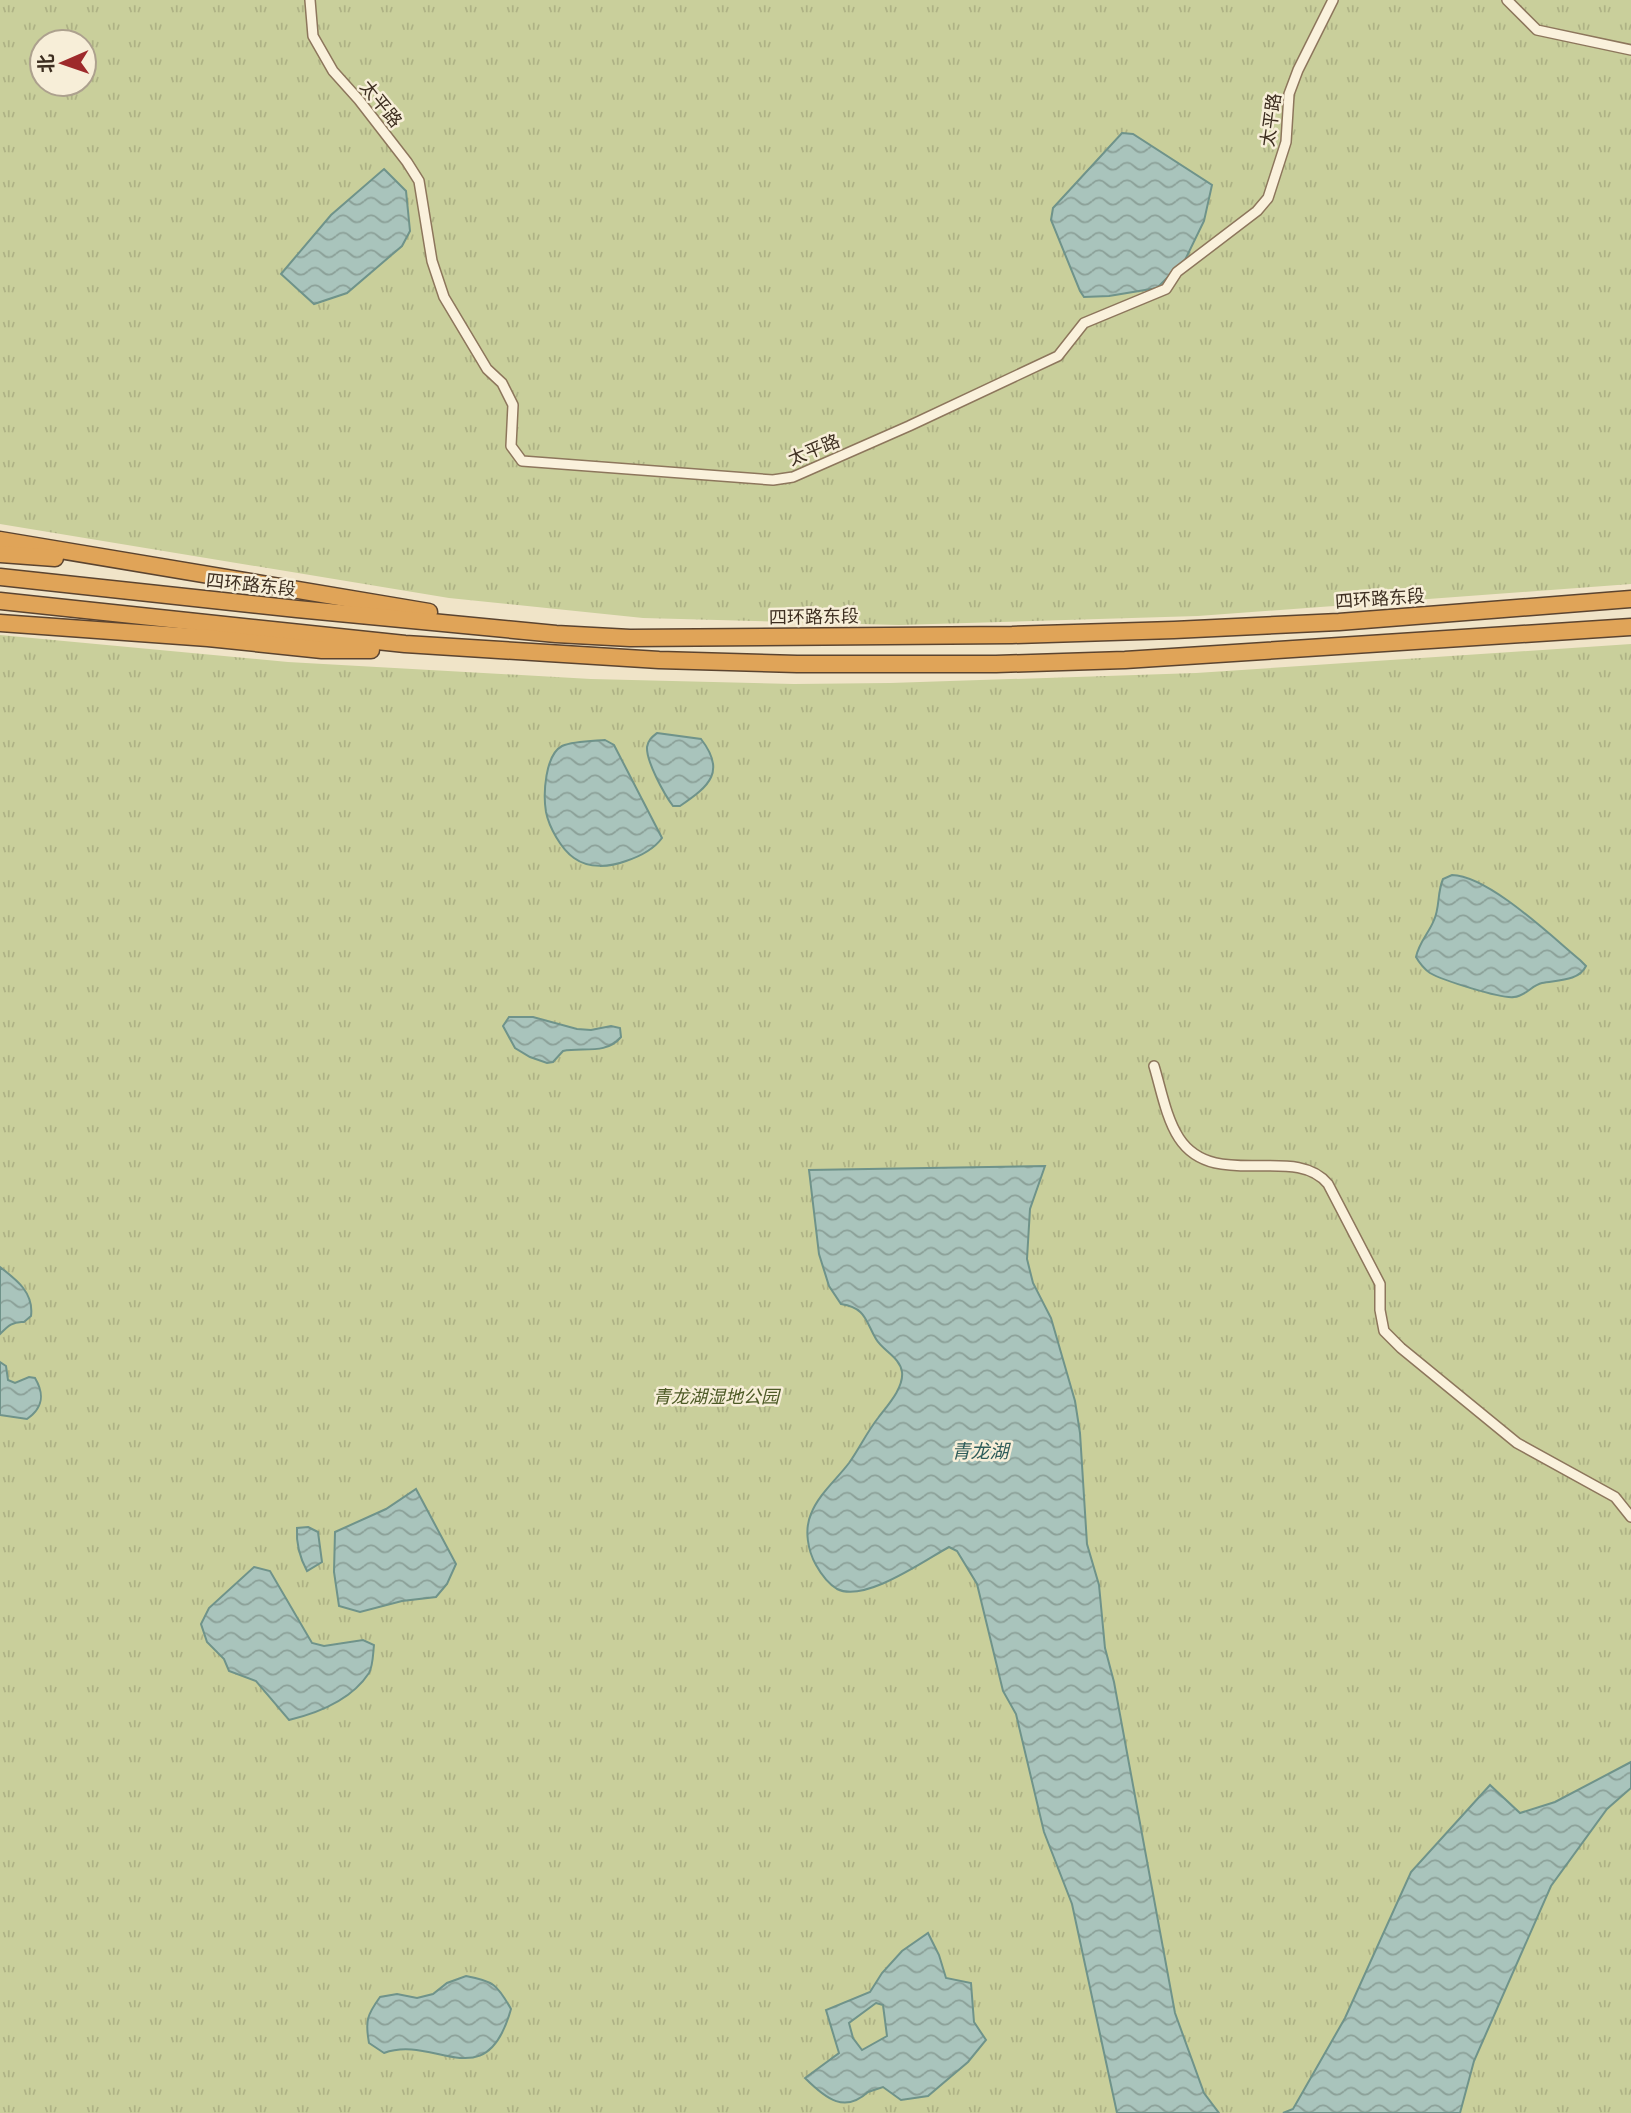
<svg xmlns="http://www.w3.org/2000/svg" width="1631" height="2113" font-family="'Libre Baskerville','Noto Sans SC',serif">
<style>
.park{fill:url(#park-tufts);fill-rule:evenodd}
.water{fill:url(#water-waves);stroke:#6f938a;stroke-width:2;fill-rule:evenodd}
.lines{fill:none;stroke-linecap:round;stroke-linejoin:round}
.street-casing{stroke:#8d765c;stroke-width:12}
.highway-casing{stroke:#5b4430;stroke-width:19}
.street{stroke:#faf1dc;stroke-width:9}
.highway{stroke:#e0a458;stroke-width:16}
.labels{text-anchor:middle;stroke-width:5;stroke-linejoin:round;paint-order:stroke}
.street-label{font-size:18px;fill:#3d2e20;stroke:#f7eed8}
.park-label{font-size:18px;font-style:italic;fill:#4d5a26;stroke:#f7eed8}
.water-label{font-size:19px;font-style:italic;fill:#2f5d5a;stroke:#f7eed8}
</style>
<defs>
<pattern id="park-tufts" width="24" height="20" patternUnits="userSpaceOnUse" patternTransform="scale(1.75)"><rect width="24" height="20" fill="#c9cf9b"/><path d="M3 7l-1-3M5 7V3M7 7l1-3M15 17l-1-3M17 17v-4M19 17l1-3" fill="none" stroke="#aeb285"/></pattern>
<pattern id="water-waves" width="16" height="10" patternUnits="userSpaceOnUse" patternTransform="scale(1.75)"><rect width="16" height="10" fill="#a9c4bc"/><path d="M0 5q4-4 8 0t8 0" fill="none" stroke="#8ba098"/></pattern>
</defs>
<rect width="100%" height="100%" fill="#f0e4c8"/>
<g class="park">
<path d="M0,0H1631V584L1198,616L899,625L643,618L449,598L0,524ZM42,42H84V84H42Z"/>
<path d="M0,635L288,662L591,679L794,684L890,683L1196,673L1631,644V2113H0Z"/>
</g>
<g class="water">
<path d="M1122,133L1133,134L1212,185L1204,221L1185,260L1157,288L1109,296L1084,297L1080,291L1051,220L1053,208Z"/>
<path d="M384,169L406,191L410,231L402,246L347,293L314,304L281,274L331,215Z"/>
<path d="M657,733L701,739C726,771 710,786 680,806H673C664,794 646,761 647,747C648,740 652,737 657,733Z"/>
<path d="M605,740L614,745L662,838C654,849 638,857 626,861C610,867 589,869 574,858C561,849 549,827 546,812C543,794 545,755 562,746C574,741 593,741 605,740Z"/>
<path d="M1452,875C1489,876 1551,936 1580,960L1586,966C1579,981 1558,980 1542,983C1532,985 1526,996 1514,997C1501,999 1442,980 1430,973C1423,968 1420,964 1416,957C1419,942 1429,933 1434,920C1440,907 1437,893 1443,879Z"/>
<path d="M509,1017H533L577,1029L591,1030L611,1026L620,1028L621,1037C606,1055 583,1047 563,1051L553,1062L547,1063L530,1057L515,1048L503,1026Z"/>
<path d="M1045,1166L1030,1209L1027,1259L1033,1283L1051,1318L1075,1401L1080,1433L1087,1544L1099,1585L1105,1648L1114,1682L1175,2013L1204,2093L1219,2113H1117L1072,1904L1044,1832L1016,1714L1003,1691L977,1584L957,1551L949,1547C925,1560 865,1603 837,1589C829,1584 821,1574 816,1565C808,1551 804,1530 811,1514C818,1495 837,1479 849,1463C859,1449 867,1432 878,1418C887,1406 904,1388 902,1372C900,1357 883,1351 876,1339C865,1320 866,1308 841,1304L829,1286L819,1254L809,1170Z"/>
<path d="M0,1267C17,1280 34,1293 31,1316L24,1322C13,1321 8,1326 0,1334Z"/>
<path d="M0,1362L6,1366L8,1380L15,1383L29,1377L35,1378C45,1395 43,1408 27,1419L0,1415Z"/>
<path d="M416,1489L456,1564L447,1584L436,1597L402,1601L360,1612L339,1606L334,1572L335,1532L386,1509Z"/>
<path d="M308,1527L318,1532L322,1562L307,1571C300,1558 296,1543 297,1528Z"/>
<path d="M254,1567L270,1571L312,1643L324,1646L363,1640L374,1645C373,1654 373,1666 369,1673C352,1699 318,1713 289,1720L256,1681L229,1671L224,1659L207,1642L201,1624L209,1608Z"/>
<path d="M1631,1762V1788L1607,1809L1551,1886L1474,2061L1460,2113H1283L1293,2109L1345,2018L1411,1872L1490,1785L1520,1813L1555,1802Z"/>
<path d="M928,1933L939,1955L946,1978L971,1983L974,2022L986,2040L968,2062L928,2096L901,2100L883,2087L868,2092C845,2113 827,2100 805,2078L839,2053L826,2010L870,1992L882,1973L902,1951ZM876,2003L883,2005L887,2036L862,2050L853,2038L849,2023Z"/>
<path d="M466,1976C493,1981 497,1984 511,2009C486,2099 435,2034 384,2053L369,2043C365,2021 367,2015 380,1997L397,1994L417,1998L433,1994L447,1983Z"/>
</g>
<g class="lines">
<defs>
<g id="street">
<path d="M310,0L313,36L333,71L359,100L407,162L419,181L432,261L444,297L487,369L502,383L513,405L511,446L522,461L773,480L793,477L909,426L1058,356L1084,323L1166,289L1177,272L1257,211L1268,198L1286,142L1289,94L1298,70L1333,0"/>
<path d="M1507,0L1537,30L1631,50"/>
<path d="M1154,1066C1161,1089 1166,1118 1179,1138C1214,1192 1295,1143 1328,1184L1380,1284V1310L1384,1331L1401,1348L1517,1443L1615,1497L1631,1517"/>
</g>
<g id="highway">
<path d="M0,540L429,612"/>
<path d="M0,554L55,558"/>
<path d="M0,577L297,609L556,634L630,638L1012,635L1174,630L1339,622L1631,599"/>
<path d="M0,601L405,644L659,660L797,664H996L1125,660L1631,627"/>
<path d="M0,623L208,638L322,650H371"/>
</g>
</defs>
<use href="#street" class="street-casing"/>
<use href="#highway" class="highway-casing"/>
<use href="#street" class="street"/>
<use href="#highway" class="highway"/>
</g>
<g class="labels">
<g class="street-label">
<text transform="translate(381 104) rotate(51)" y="6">太平路</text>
<text transform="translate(1271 120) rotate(-82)" y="6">太平路</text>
<text transform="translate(814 450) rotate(-22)" y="6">太平路</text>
<text transform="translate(251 585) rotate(6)" y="6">四环路东段</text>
<text transform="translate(1380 599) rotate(-4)" y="6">四环路东段</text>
<text transform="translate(814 617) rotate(-1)" y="6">四环路东段</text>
</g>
<g class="park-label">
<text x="716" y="1403">青龙湖湿地公园</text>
</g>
<g class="water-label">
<text x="980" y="1458">青龙湖</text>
</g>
</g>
<g transform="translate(63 63) rotate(268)"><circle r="33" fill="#f7eed8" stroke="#ada18e" stroke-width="2"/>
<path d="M0-5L12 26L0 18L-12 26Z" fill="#9e2a2b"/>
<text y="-10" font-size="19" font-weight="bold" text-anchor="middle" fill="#3d2e20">北</text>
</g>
</svg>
